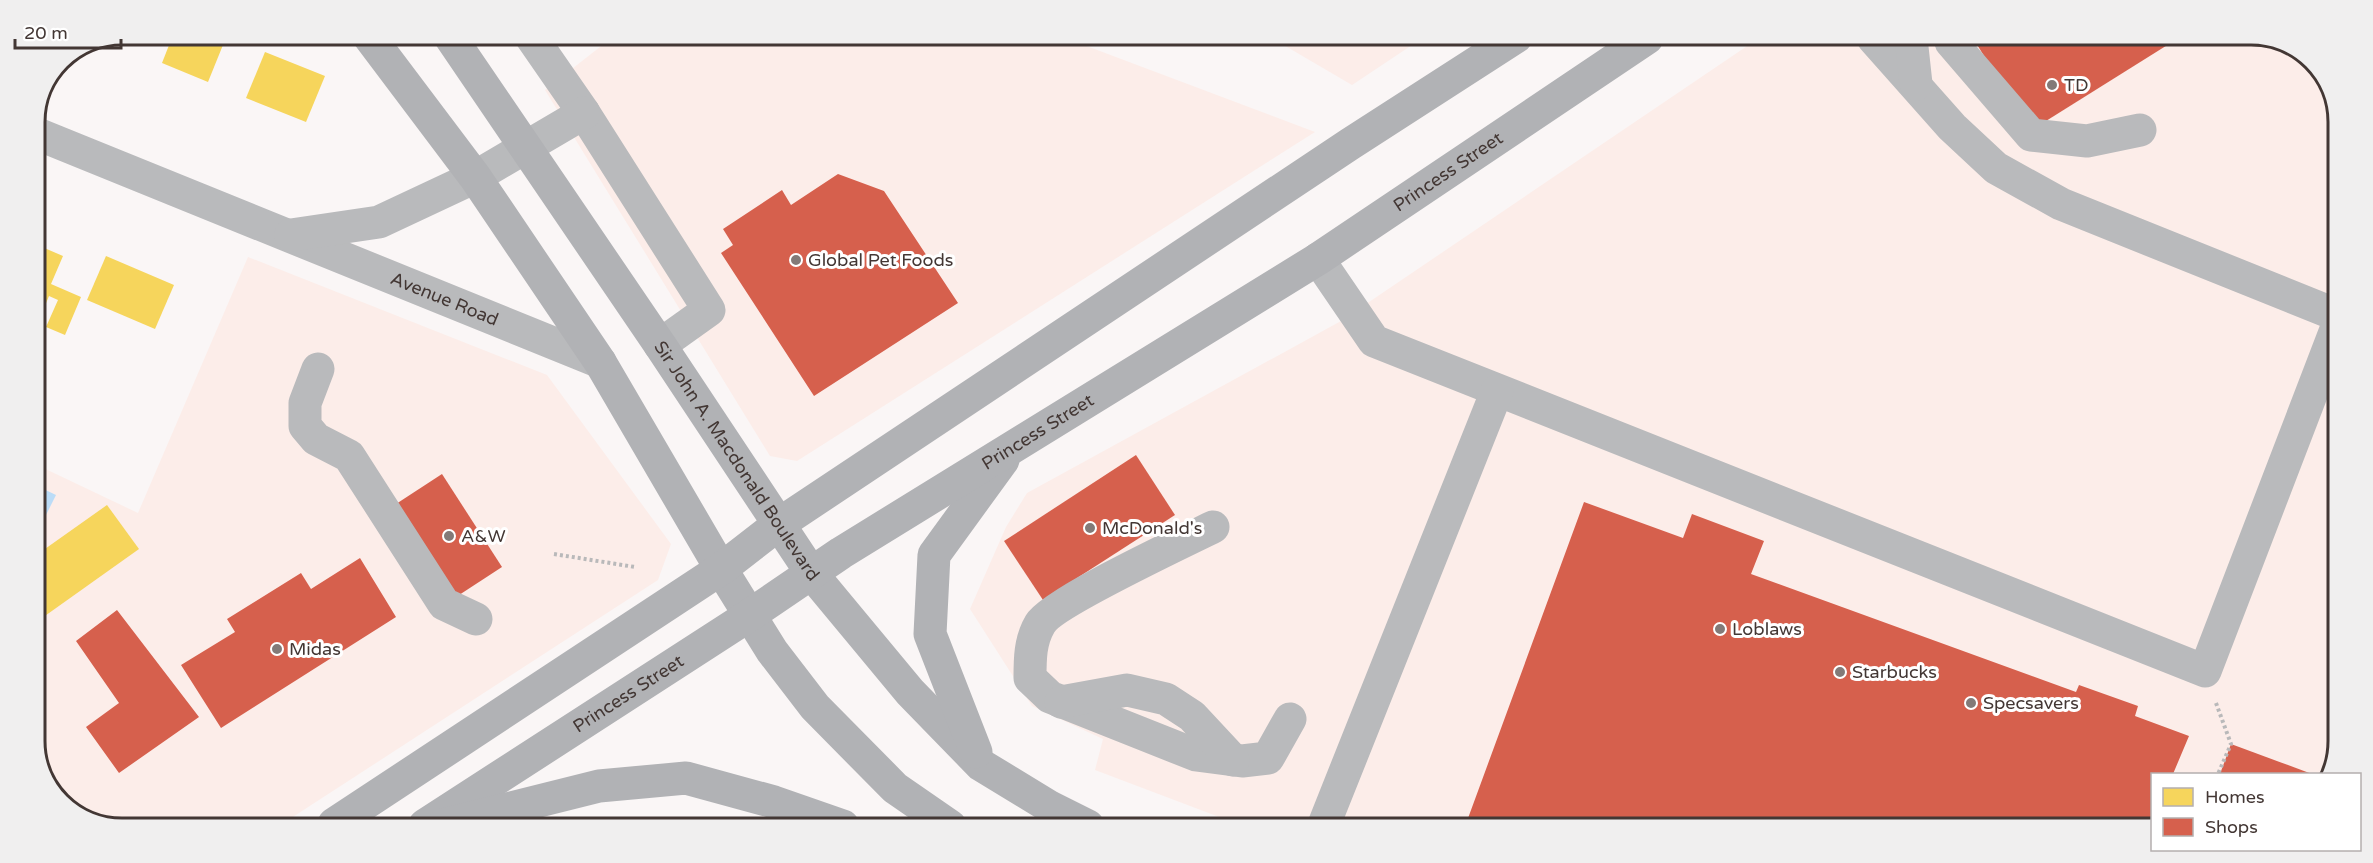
<svg xmlns="http://www.w3.org/2000/svg" width="2373" height="863" font-family="'Varela Round',sans-serif">
<style>
.built{fill:#fcede9}
.water{fill:#bbdcf7}
.homes{fill:#f6d55c}
.shops{fill:#d6604d}
.lines{fill:none;stroke-linecap:round;stroke-linejoin:round}
.path{stroke:#b9b9ba;stroke-width:4;stroke-dasharray:3 3;stroke-linecap:butt}
.minor{stroke:#b9babc;stroke-width:33}
.major{stroke:#b1b2b5;stroke-width:33}
.poi-dot{fill:#837a78;stroke:#fff;stroke-width:2}
.labels{text-anchor:middle;stroke-width:6;stroke-linejoin:round;paint-order:stroke}
.poi-label{font-size:18px;fill:#433734;stroke:#fff;text-anchor:start}
.street-label{font-size:18px;fill:#433734;stroke:#fff}
.rim{fill:none;stroke:#433734;stroke-width:3}
</style>
<rect width="100%" height="100%" fill="#faf6f6"/>
<g class="built">
<path d="M614,36H1060L1315,132L797,461L770,456L545,90Z"/>
<path d="M1270,37H1424L1352,85Z"/>
<path d="M1759,38L2279,39L2320,69L2338,116L2334,769L2330,774H2152V828L1243,826L1095,770L1103,739L1032,706L970,609L1006,527L1027,493L1341,321Z"/>
<path d="M248,257L547,375L671,544L658,580L282,824H94L53,794L35,747V464L138,513Z"/>
</g>
<path class="water" d="M35,485L56,495L36,535L35,534Z"/>
<g class="homes">
<path d="M173,35H227L208,82L162,63Z"/>
<path d="M265,52L325,76L306,122L246,98Z"/>
<path d="M35,244L63,256L51,284L81,297L65,335L46,327L58,300L49,296L35,330Z"/>
<path d="M106,256L174,285L155,329L87,300Z"/>
<path d="M107,505L139,549L35,623V556Z"/>
</g>
<g class="shops">
<path d="M1973,38H2009L2177,39L2030,131Z"/>
<path d="M838,174L884,191L958,303L814,396L721,253L733,245L723,229L782,190L791,205Z"/>
<path d="M1136,455L1175,515L1043,600L1004,541Z"/>
<path d="M442,474L502,567L456,597L396,504Z"/>
<path d="M1584,502L1683,538L1692,514L1764,541L1751,574L2076,692L2079,685L2138,706L2135,716L2189,736L2173,774H2152L2151,828L1483,827L1467,821Z"/>
<path d="M360,558L396,617L221,728L181,665L235,632L227,619L301,573L311,589Z"/>
<path d="M117,610L199,717L119,773L86,727L119,703L76,641Z"/>
<path d="M2231,744L2312,774H2220Z"/>
</g>
<g class="lines">
<g class="path">
<path d="M554,554L635,567"/>
<path d="M2216,703L2231,744L2218,774"/>
</g>
<g class="minor">
<path d="M530,35L584,113L709,310L660,345"/>
<path d="M1873,38L1952,127L1996,168L2061,204L2337,315"/>
<path d="M1911,38L1916,84"/>
<path d="M1950,38L1951,42L2031,135L2087,141L2140,130"/>
<path id="s1" d="M35,133L600,362"/>
<path d="M291,235L379,222L475,177L584,113"/>
<path d="M1318,259L1374,341L2205,671L2337,327"/>
<path d="M318,369L305,403V426L316,439L349,456L444,604L476,619"/>
<path d="M1213,527C1183,542 1052,603 1040,624C1030,641 1030,659 1030,678L1050,697L1196,755L1242,761L1268,758L1290,719"/>
<path d="M1061,702L1127,690L1166,699L1192,716L1233,760"/>
<path d="M1323,827L1497,391"/>
</g>
<g class="major">
<path d="M368,35L475,177L600,362L721,569L772,651L815,707L895,788L950,826"/>
<path id="s2" d="M449,35L660,345L812,574L910,692L981,765L1050,807L1088,826"/>
<path d="M976,752L930,634L934,555L1003,460"/>
<path d="M334,824L721,569L779,524L1350,144L1516,37"/>
<path id="s3" d="M425,825L750,615L841,553L1318,259L1647,38"/>
<path d="M443,825L599,786L686,778L774,802L843,826"/>
</g>
</g>
<g class="poi-dot">
<circle cx="2052" cy="85" r="6"/>
<circle cx="796" cy="260" r="6"/>
<circle cx="1090" cy="528" r="6"/>
<circle cx="449" cy="536" r="6"/>
<circle cx="1720" cy="629" r="6"/>
<circle cx="277" cy="649" r="6"/>
<circle cx="1840" cy="672" r="6"/>
<circle cx="1971" cy="703" r="6"/>
</g>
<g class="labels">
<g class="poi-label">
<text x="2064" y="91">TD</text>
<text x="808" y="266">Global Pet Foods</text>
<text x="1102" y="534">McDonald's</text>
<text x="461" y="542">A&amp;W</text>
<text x="1732" y="635">Loblaws</text>
<text x="289" y="655">Midas</text>
<text x="1852" y="678">Starbucks</text>
<text x="1983" y="709">Specsavers</text>
</g>
<g class="street-label">
<text dy="6" stroke="none"><textPath href="#s3" startOffset="1214">Princess Street</textPath></text>
<text dy="6" stroke="none"><textPath href="#s1" startOffset="442">Avenue Road</textPath></text>
<text dy="6" stroke="none"><textPath href="#s3" startOffset="728">Princess Street</textPath></text>
<text dy="6" stroke="none"><textPath href="#s2" startOffset="514">Sir John A. Macdonald Boulevard</textPath></text>
<text dy="6" stroke="none"><textPath href="#s3" startOffset="242">Princess Street</textPath></text>
</g>
</g>
<path d="M0 0H2373V863H0ZM122 45H2251A77 77 0 0 1 2328 122V741A77 77 0 0 1 2251 818H122A77 77 0 0 1 45 741V122A77 77 0 0 1 122 45Z" fill="#f0efef" fill-rule="evenodd"/>
<path class="rim" d="M122 45H2251A77 77 0 0 1 2328 122V741A77 77 0 0 1 2251 818H122A77 77 0 0 1 45 741V122A77 77 0 0 1 122 45Z"/>
<rect x="2151" y="773" width="210" height="78" fill="#ffffff" stroke="#b4afae" stroke-width="1.5"/>
<rect x="2163" y="788" width="30" height="18" fill="#f6d55c" stroke="#b4afae" stroke-width="1.5"/>
<text x="2205" y="803" font-size="18" fill="#433734">Homes</text>
<rect x="2163" y="818" width="30" height="18" fill="#d6604d" stroke="#b4afae" stroke-width="1.5"/>
<text x="2205" y="833" font-size="18" fill="#433734">Shops</text>
<path d="M15 39v9h106v-9" fill="none" stroke="#433734" stroke-width="3"/>
<text x="24" y="39" font-size="18" fill="#433734" stroke="#ffffff" stroke-width="4.5" paint-order="stroke">20 m</text>
</svg>
